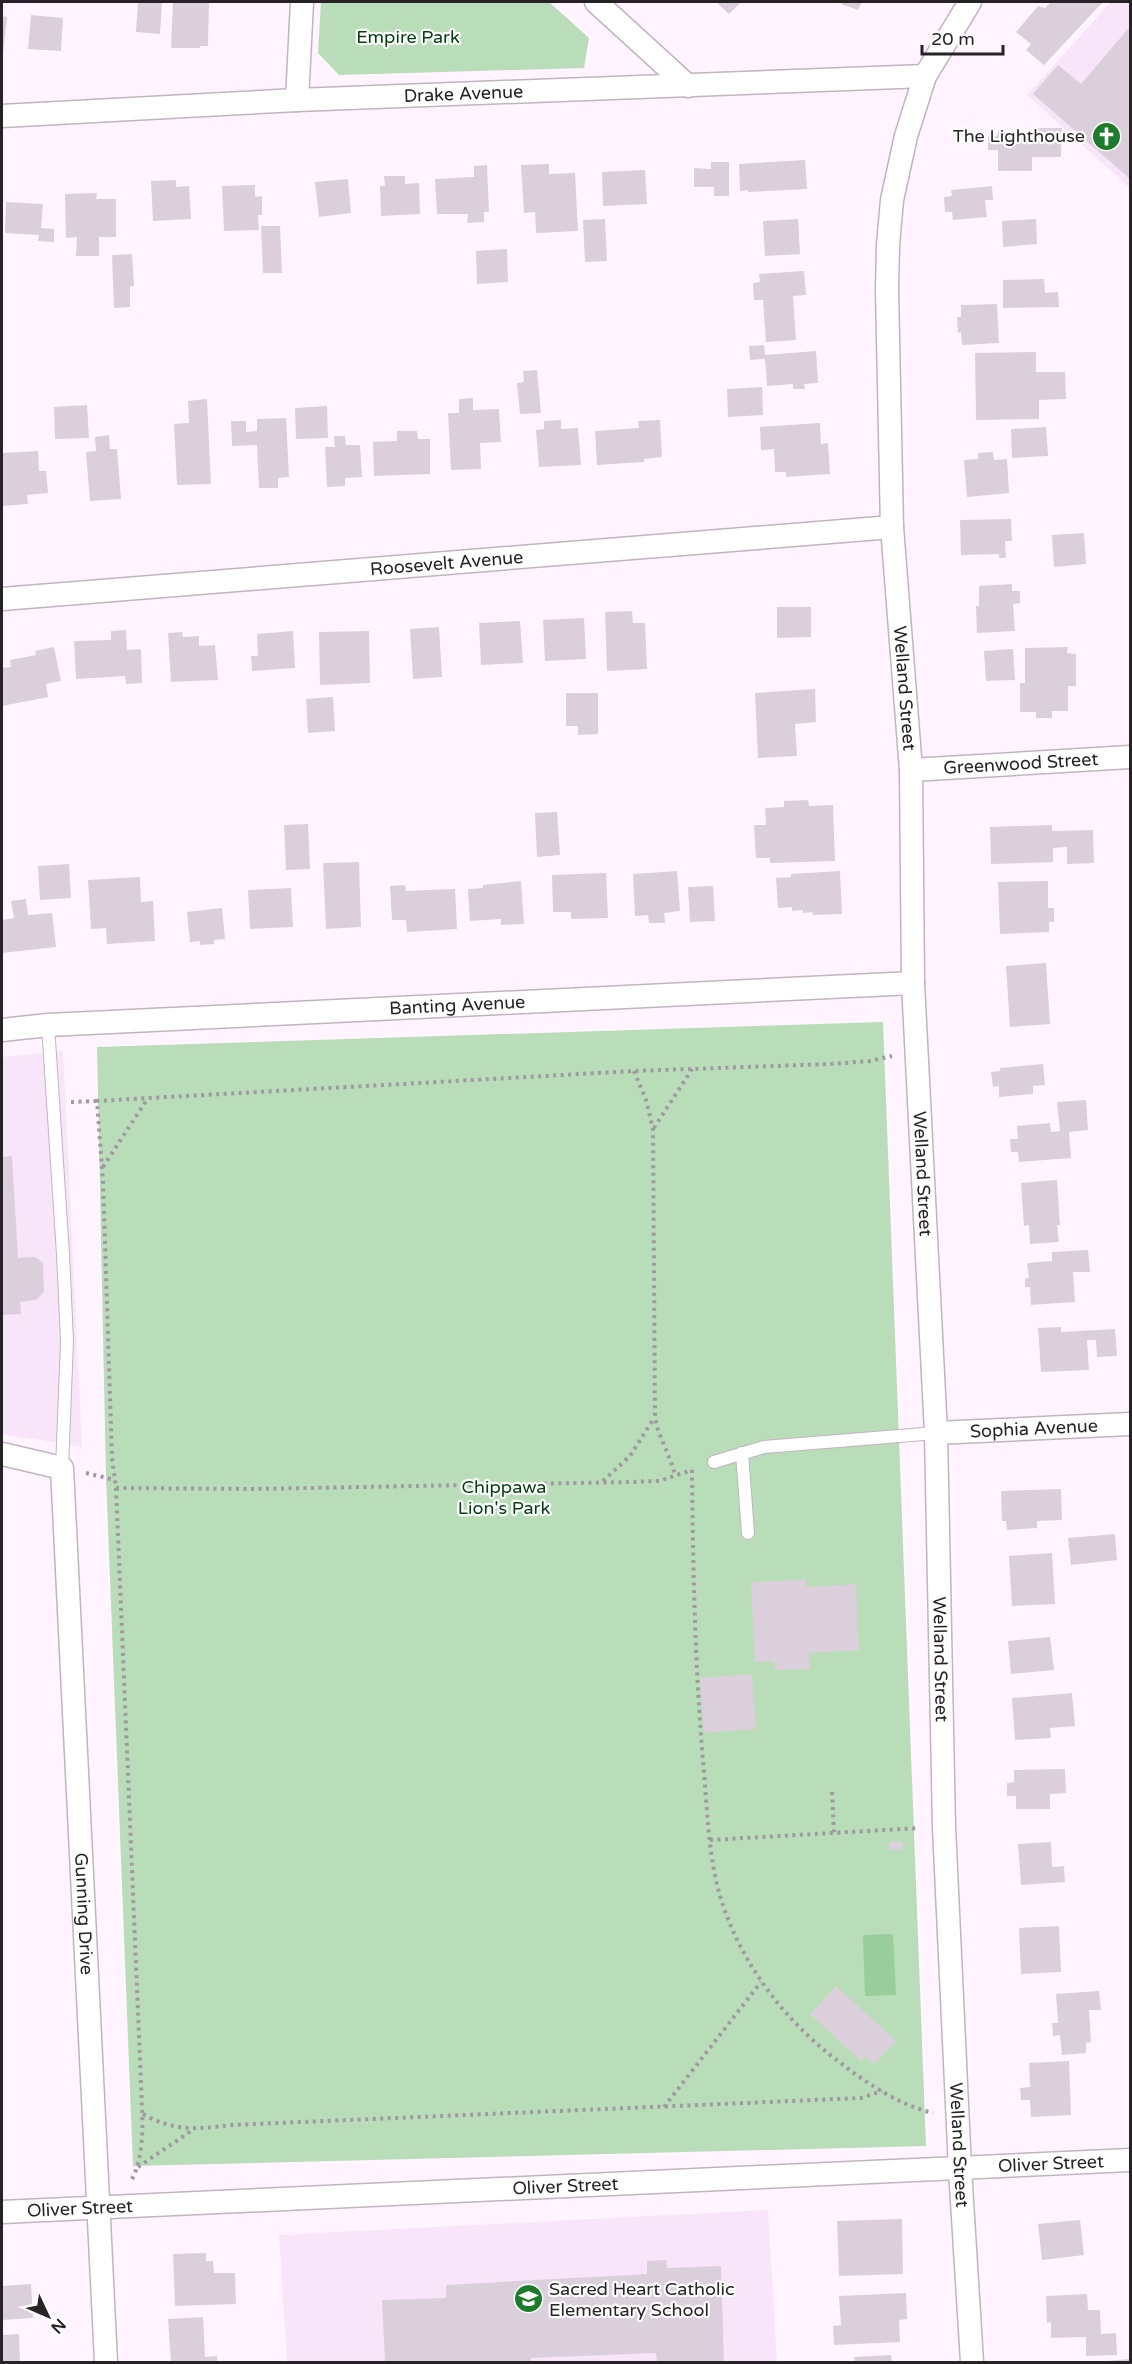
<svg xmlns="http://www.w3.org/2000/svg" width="1132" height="2364" font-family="'Varela Round',sans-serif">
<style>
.built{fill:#f8e5f9}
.green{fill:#b9dcb9}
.water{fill:#99cd9b}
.building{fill:#dccfdc}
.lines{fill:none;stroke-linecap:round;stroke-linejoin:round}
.service-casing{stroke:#c1b4c1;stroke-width:14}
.minor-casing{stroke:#c1b4c1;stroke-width:25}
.path{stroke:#a199a1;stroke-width:4;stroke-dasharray:3 4.5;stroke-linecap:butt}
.service{stroke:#fff;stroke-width:12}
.minor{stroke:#fff;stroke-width:22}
.labels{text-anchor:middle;stroke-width:4.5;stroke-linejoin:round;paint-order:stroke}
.park-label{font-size:18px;fill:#033d0e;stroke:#fff}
.street-label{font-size:18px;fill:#262226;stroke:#fff}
.poi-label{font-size:18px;fill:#262226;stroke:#fff;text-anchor:end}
</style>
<rect width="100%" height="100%" fill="#fff4ff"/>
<g class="built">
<path d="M1111,2H1130V188L1027,95Z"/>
<path d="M63,1051L82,1447L2,1434V1057Z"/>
<path d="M768,2210L777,2362H287L279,2235Z"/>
</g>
<g class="green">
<path d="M321,2H549L589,38L584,68L339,75L318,53Z"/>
<path d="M883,1022L926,2146L133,2166L106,1476L97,1047Z"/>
</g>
<path class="water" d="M891,1934L893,1936L896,1995L867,1996L865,1995L863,1937L865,1935Z"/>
<g class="building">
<path d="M138,2H162L160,34L136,32Z"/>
<path d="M173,2H209L208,46H200V48H171Z"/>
<path d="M716,2H741L729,14Z"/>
<path d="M842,2H862L858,10L841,4Z"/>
<path d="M1051,2H1103L1044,65L1026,50L1031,44L1016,32L1038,6L1045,8Z"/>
<path d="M31,15L63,18L61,51L28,49Z"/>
<path d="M2,16L7,17L3,55H2Z"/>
<path d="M1128,29L1130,31V179L1033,94L1058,65L1081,84Z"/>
<path d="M1034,128H1062L1061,157H1032V171H998V150H988V136H997L998,132L1034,133Z"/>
<path d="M805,160L807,189L748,192V190L740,191L739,164Z"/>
<path d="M711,162H729V196H714V187H694V168L711,169Z"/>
<path d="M549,164V174L575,173L578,231L536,233L535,212L524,213L521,165Z"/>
<path d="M487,165L489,212H484V222L467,223L468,214H437L435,179L474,177V166Z"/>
<path d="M645,170L647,204L603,206L602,172Z"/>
<path d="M384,176H405V184L419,183L420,214L381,216L380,186H385Z"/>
<path d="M348,179L351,213L319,217L315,182Z"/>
<path d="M176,180V187L189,186L191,219L153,221L151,181Z"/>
<path d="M255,185V197L262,196V215H258L259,230L224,231L222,186Z"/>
<path d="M992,186L993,200H985L987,217L953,220L952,212H945L944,197L952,196L951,190Z"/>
<path d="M97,193L96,199H116V237H99V256H76L77,237L66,238L65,194Z"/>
<path d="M6,202L43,204L41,228L54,229V242L38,241L39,235L5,233Z"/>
<path d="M605,219L607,261L585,262L583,220Z"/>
<path d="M798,219L800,254L765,256L763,221Z"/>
<path d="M1036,219L1037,244L1003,247L1002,221Z"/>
<path d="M261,226H280L282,273H263Z"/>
<path d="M507,249L508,282L477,284L476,251Z"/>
<path d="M132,254L134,286H130V307L114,308L112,255Z"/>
<path d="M804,271L806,295L793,296L796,340L766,342L763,300H754L753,283L760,282L759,274Z"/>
<path d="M1044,279L1045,293L1058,292L1059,307L1003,308V280Z"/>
<path d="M997,304L999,343L962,345L961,332L958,333L957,317H961V305Z"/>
<path d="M764,345L765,355L816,351L818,383L804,384L805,389H793V384L767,386L765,359L750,360L749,346Z"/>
<path d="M1036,352V372H1065L1066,399L1039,400V419L976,420L975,353Z"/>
<path d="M537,370L541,413L520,414L517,383L524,382L523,371Z"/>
<path d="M762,387L763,415L728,417L727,389Z"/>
<path d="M473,398V410L499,409L501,442L480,443L481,469L451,470L448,413H459V399Z"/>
<path d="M207,399L211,484L177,485L174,424L189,423L188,401Z"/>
<path d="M87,405L89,438L55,439L54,407Z"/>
<path d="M327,406L328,438L296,439L295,408Z"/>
<path d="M286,418L289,477L278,478V488H259L257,445L232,446L231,421H246V432L257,431V419Z"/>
<path d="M561,420V429L578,428L581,465L539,467L536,430L544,429V421Z"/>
<path d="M660,420L662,457L644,459V462L597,465L595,431L639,428L638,421Z"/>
<path d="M820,423L821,444L828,443L830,474L786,477V472H775L774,449L761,450L760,427Z"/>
<path d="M1046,427L1048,456L1012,458L1011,429Z"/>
<path d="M397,431H417L418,439H430V474L374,476L373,442L397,441Z"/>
<path d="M109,435L110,449H117L121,499L90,501L86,452L96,451L95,437Z"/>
<path d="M334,436H345L346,445H360L362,477L345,478V486L327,487L325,447H335Z"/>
<path d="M38,451L39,471H46L48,493L27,495L28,504L2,506V453Z"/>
<path d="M993,452L994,460L1007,459L1009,493L967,497L964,460L978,459V453Z"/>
<path d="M1011,519L1012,541H1005L1006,558H999V554L961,555L960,520Z"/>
<path d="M1084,533L1086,564L1054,567L1052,535Z"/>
<path d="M1012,584V591H1020V603L1013,604L1015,631L977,633L976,606H979V586Z"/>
<path d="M777,607H811V637L777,638Z"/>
<path d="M632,611L633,623H645L647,669L607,671L605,612Z"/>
<path d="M584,618L586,659L545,661L543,620Z"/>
<path d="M520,621L523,663L481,665L479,623Z"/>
<path d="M439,627L442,677L413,679L410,629Z"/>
<path d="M126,630L127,650L141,649L142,683L126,684L125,676L76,679L74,641L111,640V631Z"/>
<path d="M293,631L295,668L252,671L251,656H258L257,634Z"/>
<path d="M369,631L370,683L320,685L319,632Z"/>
<path d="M182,632L183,637L199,636V646L215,645L218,680L171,682L168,633Z"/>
<path d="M54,647L61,681L46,684L48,697L2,706V668L11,667L10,660L36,655L35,651Z"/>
<path d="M1068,647L1067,653L1076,654V686H1068V711H1052V718H1036V712H1020V683H1025V648Z"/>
<path d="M1013,649L1015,680L986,681L984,651Z"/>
<path d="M815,689L816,722L795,724L797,756L758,758L755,693Z"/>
<path d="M566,693H598V734L578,735V726H566Z"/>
<path d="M333,697L335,731L308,733L306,699Z"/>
<path d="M808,800L809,806L833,805L835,861L770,863V858H756L754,825H766L765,808L784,807V801Z"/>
<path d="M557,812L560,855L537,857L535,813Z"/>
<path d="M308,824L310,869L286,870L284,825Z"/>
<path d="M1052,825V831L1093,830L1094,863L1067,864V847L1053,848V862L991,864L990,827Z"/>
<path d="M359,862L361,927L326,929L323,863Z"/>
<path d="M69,864L71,898L40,900L38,866Z"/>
<path d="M677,871L680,911L664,913L665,923H649L648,915L635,916L633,874Z"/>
<path d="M840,871L842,914L813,915L812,912L803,913V910L792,911V907L778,908L776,878L791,877V874Z"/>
<path d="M606,873L608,918L571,919V912H553L552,875Z"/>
<path d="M140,877L141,902L153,901L155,941L107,944L106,928L91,929L88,880Z"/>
<path d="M521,881L524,924L501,925V919L470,921L468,889L483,888V885Z"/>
<path d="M1048,881V908H1054V922H1049V932L1000,934L998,882Z"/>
<path d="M405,885L406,891L455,889L457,929L407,932L406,920H392L390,886Z"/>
<path d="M713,886L715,921L690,922L688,887Z"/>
<path d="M291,888L293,927L250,929L248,890Z"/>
<path d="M26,899L28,915L52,913L56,947L2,953V920L14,918L11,901Z"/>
<path d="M222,908L225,939L214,940V944L200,945V941L190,942L187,912Z"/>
<path d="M1046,963L1050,1024L1010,1027L1006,966Z"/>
<path d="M1043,1064L1045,1085L1033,1086V1094L999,1097V1086L993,1087L991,1072L1000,1071V1068Z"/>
<path d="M1086,1100L1088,1130L1069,1132L1071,1158L1019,1162L1018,1152H1011L1010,1139H1018L1017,1126L1050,1123L1051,1132L1060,1131L1057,1102Z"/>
<path d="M12,1156L18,1258L35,1257L43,1263L44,1292L36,1300L20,1302L21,1314L2,1315V1157Z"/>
<path d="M1057,1180L1060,1225H1057L1059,1242L1030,1244L1029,1225L1024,1226L1021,1183Z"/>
<path d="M1088,1250L1090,1272H1073L1075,1302L1031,1305L1030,1287H1025V1278H1029L1027,1263L1052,1261V1252Z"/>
<path d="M1061,1327V1332L1115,1329L1117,1356L1097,1357L1096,1340H1087L1089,1370L1041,1372L1038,1328Z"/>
<path d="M1061,1489L1062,1520L1037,1521V1528L1007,1530L1006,1521H1002L1001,1491Z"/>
<path d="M1115,1534L1117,1560L1071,1565L1068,1538Z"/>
<path d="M1052,1553L1055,1604L1012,1606L1009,1556Z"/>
<path d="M806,1580V1587L856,1584L859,1650L809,1653L810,1669L775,1670L774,1661L755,1662L751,1582Z"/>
<path d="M1050,1637L1054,1670L1011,1674L1008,1641Z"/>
<path d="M752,1674L756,1729L704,1733L700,1678Z"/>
<path d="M1072,1693L1075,1726L1050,1728L1051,1738L1015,1740L1012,1698Z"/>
<path d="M1065,1769L1066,1793L1050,1794V1809H1016V1796H1007V1783L1014,1782V1770Z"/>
<path d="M903,1841V1849L889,1850V1842Z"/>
<path d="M1051,1842L1052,1867L1064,1866L1065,1882L1021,1885L1018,1844Z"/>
<path d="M1059,1926L1061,1972L1021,1974L1019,1928Z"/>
<path d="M836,1986L896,2041L874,2064L866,2056L861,2061L810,2014Z"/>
<path d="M1099,1991L1101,2010H1089L1091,2042L1086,2043V2053L1062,2055L1060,2035L1053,2036L1052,2023H1058L1056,1994Z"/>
<path d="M1069,2061L1071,2115L1031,2117L1030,2100H1021L1020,2088L1030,2087L1029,2063Z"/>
<path d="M902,2219L903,2274L839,2276L837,2221Z"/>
<path d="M1080,2220L1084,2255L1042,2260L1038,2224Z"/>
<path d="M206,2253V2261H213L214,2273H235L236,2304L175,2306L173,2254Z"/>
<path d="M666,2260L667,2268L721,2266L724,2362H657L656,2353L531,2358V2362H385L382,2300L446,2298V2285L647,2274V2261Z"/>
<path d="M31,2284L33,2318L2,2320V2286Z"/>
<path d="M906,2293L907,2319L899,2320L900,2342L834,2345L833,2326L841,2325L839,2296Z"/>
<path d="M1087,2294L1088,2310H1100L1101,2334L1116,2333L1117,2355L1086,2356V2337L1051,2338V2322L1047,2323L1046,2296Z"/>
<path d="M203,2317L205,2357L217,2356V2362H171L168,2319Z"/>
<path d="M19,2334L20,2362H2V2335Z"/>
<path d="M891,2355L892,2362H855L854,2357Z"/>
<path d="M1130,2359V2362H1107V2361Z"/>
</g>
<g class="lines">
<defs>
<g id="service">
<path d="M48,1025L63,1254L67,1341L62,1468"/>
<path d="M742,1453L748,1533"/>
<path d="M714,1462L764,1447L936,1433"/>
</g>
<g id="minor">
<path d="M596,2L688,86"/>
<path id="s1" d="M970,2L925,76L906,136L892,200L888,245L887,290L892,527L911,770L913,983L936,1433L944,1827L960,2169L972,2362"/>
<path d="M297,100L302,2"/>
<path id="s2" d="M2,116L297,100L925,76"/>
<path id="s3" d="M2,599L892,527"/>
<path id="s4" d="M911,770L1130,757"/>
<path id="s5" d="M2,1030L48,1025L913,983"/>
<path id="s6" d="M936,1433L1130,1424"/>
<path id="s7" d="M2,1454L62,1468L106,2362"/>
<path id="s8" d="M2,2212L1130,2160"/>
</g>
</defs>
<use href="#service" class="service-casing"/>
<use href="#minor" class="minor-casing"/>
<g class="path">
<path d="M634,1071L646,1100L653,1129L655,1418C659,1438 670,1455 675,1475"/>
<path d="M71,1102L97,1101"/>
<path d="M654,1128L692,1069"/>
<path d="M103,1167L148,1098"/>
<path d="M692,1470C693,1571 695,1672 704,1773C708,1819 709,1868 725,1911C747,1972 790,2026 842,2064C869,2085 900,2105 933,2113"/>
<path d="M86,1473L115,1480"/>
<path d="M603,1481L630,1456L654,1418"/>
<path d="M116,1488L254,1489L630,1482L659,1481L692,1470"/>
<path d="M832,1792L834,1833"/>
<path d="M710,1840L919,1828"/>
<path d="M664,2107L761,1982"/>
<path d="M143,2114C175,2132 197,2129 232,2125L861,2098L882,2091"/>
<path d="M138,2167L194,2129"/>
<path d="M132,2179C143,2158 143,2130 142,2108L116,1488L112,1458L103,1181L97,1101L634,1071L831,1064L870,1061L892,1056"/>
</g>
<use href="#service" class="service"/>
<use href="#minor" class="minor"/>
</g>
<defs>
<symbol id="church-disc" viewBox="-11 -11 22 22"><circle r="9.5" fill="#1d7c2c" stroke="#fff"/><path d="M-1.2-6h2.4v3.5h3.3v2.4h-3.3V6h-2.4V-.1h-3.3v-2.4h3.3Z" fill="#fff"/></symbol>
<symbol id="school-disc" viewBox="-11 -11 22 22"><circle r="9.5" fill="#1d7c2c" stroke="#fff"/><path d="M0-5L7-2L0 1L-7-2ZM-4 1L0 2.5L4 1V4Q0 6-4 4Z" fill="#fff"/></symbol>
</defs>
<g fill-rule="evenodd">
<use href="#church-disc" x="1090" y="120" width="33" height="33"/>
<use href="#school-disc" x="512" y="2282" width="33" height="33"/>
</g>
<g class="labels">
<g class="park-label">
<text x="408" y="43">Empire Park</text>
<text x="504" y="1493">Chippawa<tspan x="504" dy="21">Lion's Park</tspan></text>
</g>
<g class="street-label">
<text dy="6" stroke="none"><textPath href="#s2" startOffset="462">Drake Avenue</textPath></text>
<text dy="6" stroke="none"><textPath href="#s3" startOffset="446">Roosevelt Avenue</textPath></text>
<text dy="6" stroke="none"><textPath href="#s1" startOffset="704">Welland Street</textPath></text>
<text dy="6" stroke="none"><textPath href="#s4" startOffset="110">Greenwood Street</textPath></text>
<text dy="6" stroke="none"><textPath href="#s5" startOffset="456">Banting Avenue</textPath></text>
<text dy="6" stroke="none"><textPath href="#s1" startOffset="1190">Welland Street</textPath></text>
<text dy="6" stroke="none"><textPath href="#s6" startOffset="98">Sophia Avenue</textPath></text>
<text dy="6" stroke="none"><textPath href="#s1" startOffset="1676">Welland Street</textPath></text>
<text dy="6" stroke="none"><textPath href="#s7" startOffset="508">Gunning Drive</textPath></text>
<text dy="6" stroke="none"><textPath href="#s1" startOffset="2162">Welland Street</textPath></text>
<text dy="6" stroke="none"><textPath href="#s8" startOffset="1050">Oliver Street</textPath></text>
<text dy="6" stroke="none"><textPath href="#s8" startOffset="564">Oliver Street</textPath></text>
<text dy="6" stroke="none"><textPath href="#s8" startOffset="78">Oliver Street</textPath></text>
</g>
<g class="poi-label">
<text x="1085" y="142">The Lighthouse</text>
<text x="549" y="2295" text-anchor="start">Sacred Heart Catholic<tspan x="549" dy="21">Elementary School</tspan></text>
</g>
</g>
<rect width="1132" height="2364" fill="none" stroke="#262226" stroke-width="6"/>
<g transform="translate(48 2316) rotate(134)" stroke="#ffffff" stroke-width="4.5" paint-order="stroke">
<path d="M0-4.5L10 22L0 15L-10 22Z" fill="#262226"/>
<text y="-9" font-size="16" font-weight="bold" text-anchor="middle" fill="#262226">N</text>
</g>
<path d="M922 45v9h81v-9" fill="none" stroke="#262226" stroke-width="3"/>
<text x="931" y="45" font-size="18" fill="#262226" stroke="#ffffff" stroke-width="4.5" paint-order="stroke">20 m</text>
</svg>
